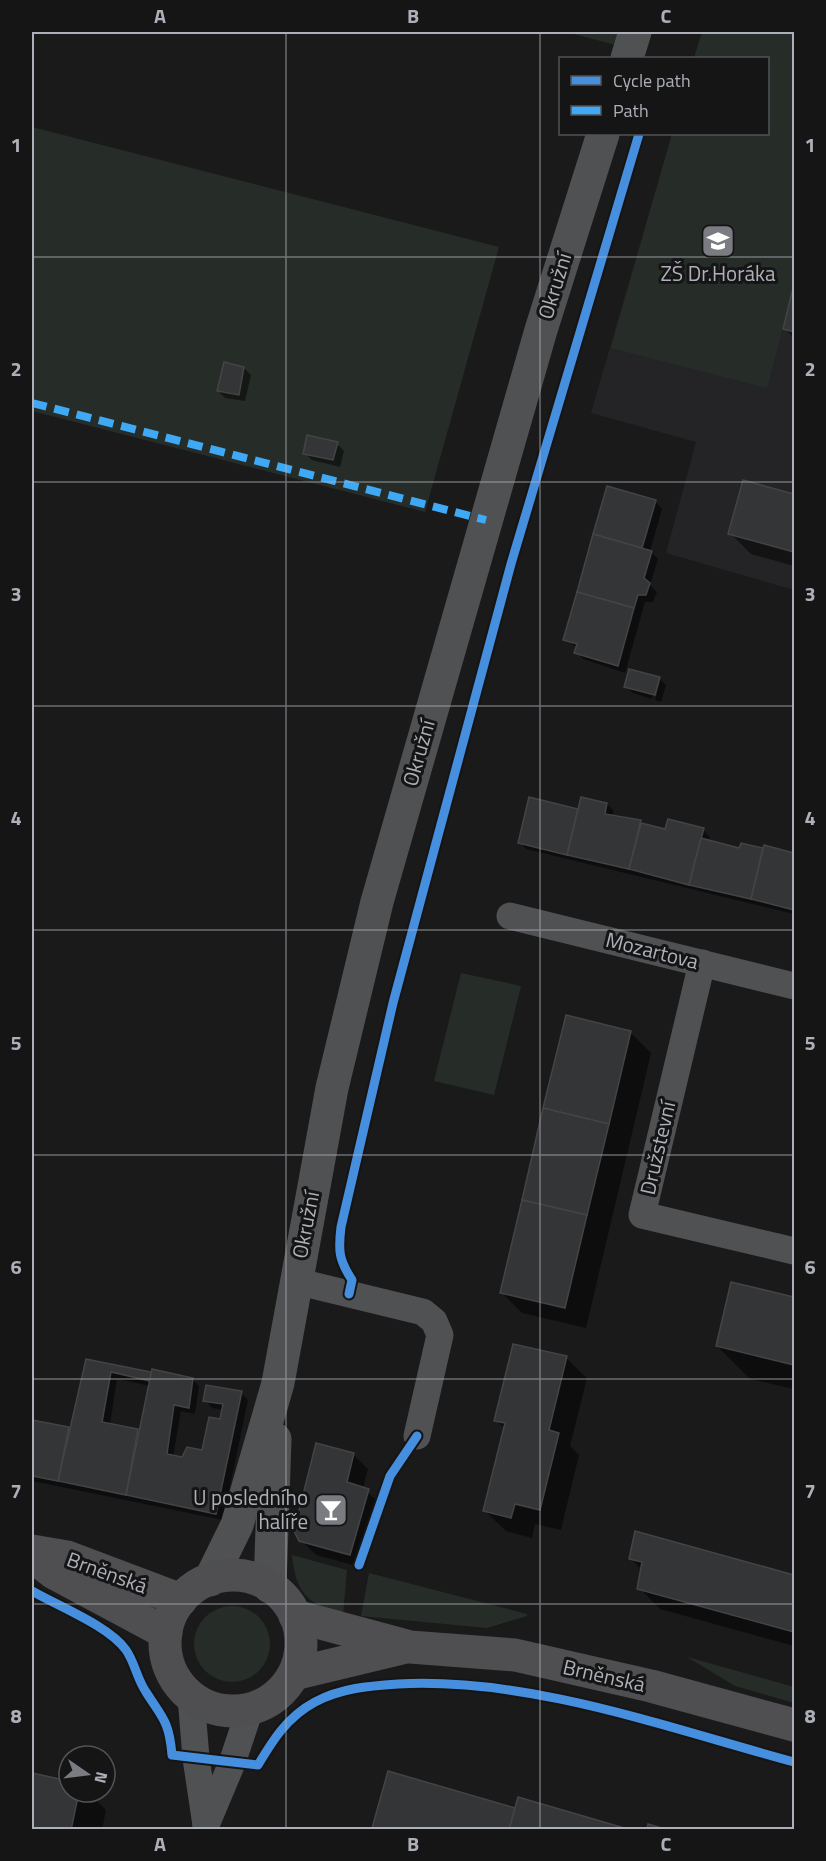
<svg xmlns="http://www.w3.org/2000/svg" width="826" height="1861" font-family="'Titillium Web',sans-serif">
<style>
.built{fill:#242426}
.green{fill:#262d28}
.shadow{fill:#0007;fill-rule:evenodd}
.building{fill:#343536;stroke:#444447;stroke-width:1.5}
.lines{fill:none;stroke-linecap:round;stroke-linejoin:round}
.minor{stroke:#505153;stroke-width:27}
.tertiary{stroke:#505153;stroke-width:33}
.secondary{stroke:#4f4f52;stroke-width:33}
.quiet{stroke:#3fa9f5;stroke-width:8;stroke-dasharray:15 8;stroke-linecap:butt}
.cycleway-casing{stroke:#151516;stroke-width:13}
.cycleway{stroke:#468fdf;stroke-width:9}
.grid{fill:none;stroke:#aeb0b9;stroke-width:1.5;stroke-opacity:0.55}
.labels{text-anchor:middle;stroke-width:6;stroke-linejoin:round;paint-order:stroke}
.poi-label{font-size:21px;fill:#aeb0b9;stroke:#151516}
.street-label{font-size:21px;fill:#aeb0b9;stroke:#151516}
.neatline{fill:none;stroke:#aeb0b9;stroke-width:2}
.grid-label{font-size:20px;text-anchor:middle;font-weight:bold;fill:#aeb0b9}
</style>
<rect width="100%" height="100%" fill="#1a1a1b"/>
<path class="built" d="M702,32H794V590L666,553L696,442L591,413L672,134H768V58H694Z"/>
<g class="green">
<path d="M566,32H620L616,45Z"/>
<path d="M702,32H794V284L767,388L611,348L672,134H768V58H694Z"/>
<path d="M32,127L499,247L425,512L32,411Z"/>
<path d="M461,973L521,986L494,1095L434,1081Z"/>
<path d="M292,1555L347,1570L343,1615C307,1603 296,1594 292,1555Z"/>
<path d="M369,1573L527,1614V1616L487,1628L361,1616Z"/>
<circle cx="232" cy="1644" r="38"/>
<path d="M687,1657L794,1687V1703L735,1686Z"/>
</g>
<g class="shadow">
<path d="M794,289V338L784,328Z"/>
<path d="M244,368L251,375L245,401L225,398L218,391Z"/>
<path d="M337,444L344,451L340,467L312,460L305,453Z"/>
<path d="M744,481L794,495V566L751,554L730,533Z"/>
<path d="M608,488L655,501L662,509L650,551L658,559L650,585L657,592L653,602H645L625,673L583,659L576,652L577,648L565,639Z"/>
<path d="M659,678L666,685L661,702L655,700L660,681H657L652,699L633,693L625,686Z"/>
<path d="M530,799L579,811L607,804L614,811L612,816L641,821L645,826L667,831L703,830L710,837L709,842L740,849L742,844L764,850L765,847L794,855V914L526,849L519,842Z"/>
<path d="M630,1032L651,1053L586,1328L522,1313L501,1292Z"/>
<path d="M732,1284L794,1298V1389L750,1379L717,1346Z"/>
<path d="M566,1358L587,1378L570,1446L579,1455L561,1530L535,1524L532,1538L506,1531L485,1511L505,1429L496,1420Z"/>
<path d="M87,1361L192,1379L199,1386L195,1414L181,1411L173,1457L182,1459L203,1452L221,1421L223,1410L212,1408L205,1400L241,1393L248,1400L223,1520L32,1481V1421L70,1429ZM117,1379L150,1386L139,1431L110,1425Z"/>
<path d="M353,1454L368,1469L363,1489L383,1505L364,1568L316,1555L301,1540Z"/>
<path d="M637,1533L794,1576V1646L660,1609L639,1588L642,1570L630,1558Z"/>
<path d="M389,1773L516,1810L626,1830H375Z"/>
<path d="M32,1782H69V1792H88L106,1810L102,1830H32Z"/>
</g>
<g class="building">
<path d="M794,284V332L783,329Z"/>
<path d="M224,362L244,367L239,395L217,391Z"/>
<path d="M307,435L338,442L333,460L303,454Z"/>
<path d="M743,480L794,494V552L728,534Z"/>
<path d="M607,486L656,500L642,548L593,534Z"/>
<path d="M593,534L652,551L644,578L650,583L646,595H638L634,608L577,592Z"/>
<path d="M577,592L634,608L618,666L574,653L577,644L563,640Z"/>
<path d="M629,669L660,677L655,695L624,687Z"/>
<path d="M529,797L578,809L567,855L518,843Z"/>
<path d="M581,797L607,803L605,814L641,820L629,869L567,855Z"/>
<path d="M668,819L704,828L689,885L629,869L641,823L665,829Z"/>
<path d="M701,838L739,848L741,843L763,848L751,899L689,885Z"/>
<path d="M764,845L794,853V910L751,899Z"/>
<path d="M566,1015L631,1031L609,1124L543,1108Z"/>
<path d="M543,1108L609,1124L587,1215L522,1200Z"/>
<path d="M522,1200L587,1215L565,1308L500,1293Z"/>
<path d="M731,1282L794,1297V1365L716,1346Z"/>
<path d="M513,1344L567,1356L549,1430L559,1433L540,1510L515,1504L511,1518L483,1511L505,1423L494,1421Z"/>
<path d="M86,1359L151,1372L150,1381L111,1372L102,1422L138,1429L126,1495L58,1481Z"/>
<path d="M152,1369L193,1378L189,1408L174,1405L167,1454L182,1457L187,1447L202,1450L209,1417L220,1419L223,1404L203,1401L206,1385L242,1391L216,1514L126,1495Z"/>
<path d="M32,1420L69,1427L58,1481L32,1476Z"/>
<path d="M316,1443L354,1453L347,1482L369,1489L350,1555L299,1541L294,1531Z"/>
<path d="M635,1531L794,1575V1632L637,1589L642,1562L629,1559Z"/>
<path d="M388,1771L515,1808L509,1830L372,1828Z"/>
<path d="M32,1773L69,1781V1792H79L71,1830H32Z"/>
<path d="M518,1797L631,1830H509Z"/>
<path d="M648,1824L668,1830H647Z"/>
</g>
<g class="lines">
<g class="minor">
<path d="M510,916L794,986"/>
<path d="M702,963L642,1215L794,1251"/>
<path d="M295,1281L423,1312L434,1321L440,1335L417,1436"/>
<path d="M191,1697L196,1758L206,1825"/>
<path d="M206,1825L232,1763L250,1709"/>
</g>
<g class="tertiary">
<path d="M627,58L635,32"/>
<path d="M210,1580L237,1525L278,1383L332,1088L377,902L541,330L603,134"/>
<path d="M270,1587L275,1439"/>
</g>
<g class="secondary">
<path d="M32,1551L67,1557L181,1600"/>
<path d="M35,1558L54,1573L166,1633"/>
<circle cx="233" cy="1643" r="68"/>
<path d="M295,1616L410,1647L515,1655L651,1686L794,1725"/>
<path d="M294,1674L402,1648"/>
</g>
<path class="quiet" d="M32,403L486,520"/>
<defs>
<g id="cycleway">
<path d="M349,1294L352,1280C339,1260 338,1251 341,1227L393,1003L511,564L639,134"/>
<path d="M359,1565L390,1476L417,1436"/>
<path d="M32,1591C58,1606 109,1626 126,1650C135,1663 137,1679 146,1692C163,1719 169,1721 172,1755L258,1765C273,1740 287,1717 315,1702C341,1688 369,1686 398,1684C530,1677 668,1728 794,1762"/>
</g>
</defs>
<use href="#cycleway" class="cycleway-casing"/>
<use href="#cycleway" class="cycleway"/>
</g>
<path class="grid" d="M286,32V1830M540,32V1830M32,257H794M32,482H794M32,706H794M32,930H794M32,1155H794M32,1379H794M32,1604H794"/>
<defs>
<symbol id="school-square" viewBox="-11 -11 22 22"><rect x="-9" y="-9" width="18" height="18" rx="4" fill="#7a7c82" stroke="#151516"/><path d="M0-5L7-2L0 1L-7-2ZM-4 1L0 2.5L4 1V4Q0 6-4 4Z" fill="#fff"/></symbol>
<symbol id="bar-square" viewBox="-11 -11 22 22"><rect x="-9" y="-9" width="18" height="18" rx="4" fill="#7a7c82" stroke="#151516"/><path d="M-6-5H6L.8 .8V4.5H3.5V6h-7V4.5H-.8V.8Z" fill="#fff"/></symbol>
</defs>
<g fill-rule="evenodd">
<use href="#school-square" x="699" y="222" width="38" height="38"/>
<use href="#bar-square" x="312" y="1491" width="38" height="38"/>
</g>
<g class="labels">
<g class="poi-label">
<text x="718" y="281">ZŠ Dr.Horáka</text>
<text x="308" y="1505" text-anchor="end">U posledního<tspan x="308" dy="24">halíře</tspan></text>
</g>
<g class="street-label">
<text transform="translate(555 286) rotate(-73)" y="7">Okružní</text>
<text transform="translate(419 753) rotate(-74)" y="7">Okružní</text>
<text transform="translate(652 951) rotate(14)" y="7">Mozartova</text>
<text transform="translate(658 1148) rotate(-77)" y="7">Družstevní</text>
<text transform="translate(306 1225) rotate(-79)" y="7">Okružní</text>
<text transform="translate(107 1573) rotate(20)" y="7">Brněnská</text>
<text transform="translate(604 1676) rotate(13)" y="7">Brněnská</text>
</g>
</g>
<rect width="826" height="1861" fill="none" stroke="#151516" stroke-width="66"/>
<rect x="559" y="57" width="210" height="78" fill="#151516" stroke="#525357" stroke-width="1.5"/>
<rect x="571" y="76" width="30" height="9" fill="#468fdf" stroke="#525357" stroke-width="1.5"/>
<text x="613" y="87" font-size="18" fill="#aeb0b9">Cycle path</text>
<rect x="571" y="106" width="30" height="9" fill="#3fa9f5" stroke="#525357" stroke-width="1.5"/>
<text x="613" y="117" font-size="18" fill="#aeb0b9">Path</text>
<g transform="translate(87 1774) rotate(104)"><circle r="28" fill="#151516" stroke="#525357" stroke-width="1.5"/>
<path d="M0-4.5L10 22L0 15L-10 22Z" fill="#7a7c82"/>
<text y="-9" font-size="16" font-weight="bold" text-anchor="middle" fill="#aeb0b9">N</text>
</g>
<rect x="33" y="33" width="760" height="1795" class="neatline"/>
<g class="grid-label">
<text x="160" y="23">A</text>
<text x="413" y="23">B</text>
<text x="666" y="23">C</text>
<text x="16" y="152">1</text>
<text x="810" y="152">1</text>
<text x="16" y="376">2</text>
<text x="810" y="376">2</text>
<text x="16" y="601">3</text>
<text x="810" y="601">3</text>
<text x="16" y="825">4</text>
<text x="810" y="825">4</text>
<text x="16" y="1050">5</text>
<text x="810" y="1050">5</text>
<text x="16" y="1274">6</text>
<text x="810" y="1274">6</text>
<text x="16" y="1498">7</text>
<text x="810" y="1498">7</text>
<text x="16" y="1723">8</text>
<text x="810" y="1723">8</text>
<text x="160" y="1851">A</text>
<text x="413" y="1851">B</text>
<text x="666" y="1851">C</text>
</g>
</svg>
